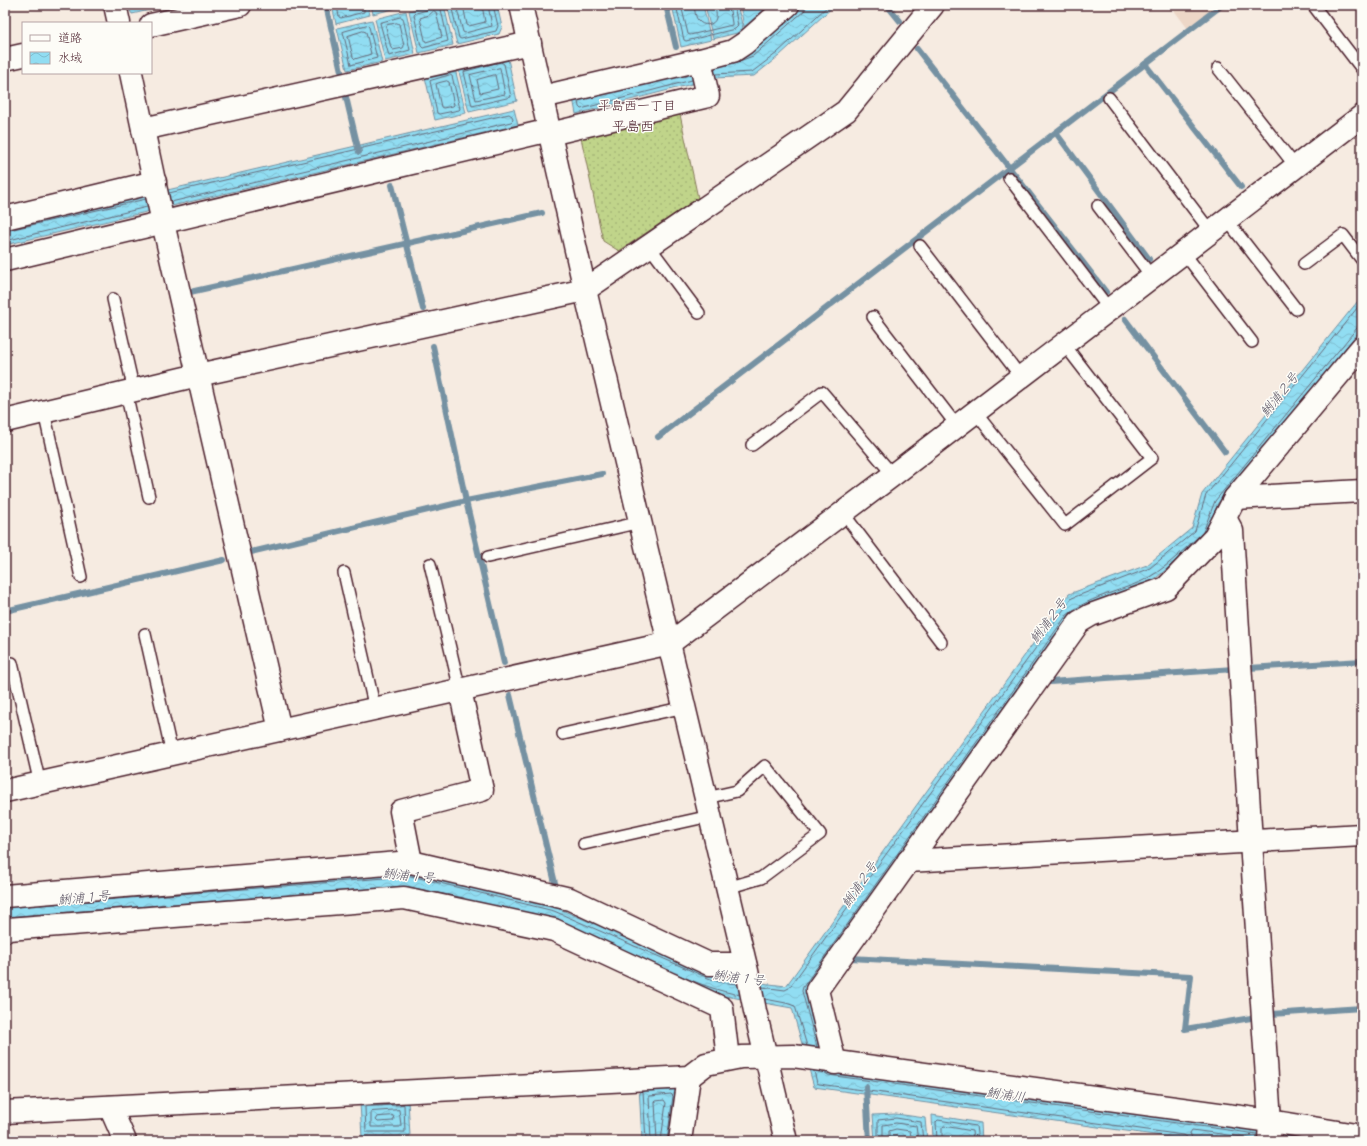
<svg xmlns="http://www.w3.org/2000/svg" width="1367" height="1146" font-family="'Patrick Hand','Klee One',sans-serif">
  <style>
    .built { fill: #edd7c7 }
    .grass { fill: url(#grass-dots); stroke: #857a5a }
    .water { fill: url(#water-waves); stroke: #7591a2 }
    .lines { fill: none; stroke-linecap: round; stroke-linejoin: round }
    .shore { stroke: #666b7b; stroke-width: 1 }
    .stream { stroke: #7591a2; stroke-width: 6 }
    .service-casing { stroke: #4a1f2b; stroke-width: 14 }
    .minor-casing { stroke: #4a1f2b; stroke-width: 25 }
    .tertiary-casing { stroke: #4a1f2b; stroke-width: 25 }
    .service { stroke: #fdfcf7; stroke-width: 11 }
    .minor { stroke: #fdfcf7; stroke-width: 22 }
    .tertiary { stroke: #fdfcf7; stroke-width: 22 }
    .labels { text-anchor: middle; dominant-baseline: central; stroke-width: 3; stroke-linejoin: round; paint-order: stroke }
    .neighbourhood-label { font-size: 13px; fill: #4a1f2b; stroke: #fdfcf7 }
    .water-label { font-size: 13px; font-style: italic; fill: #5f5867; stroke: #fdfcf7 }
    .quarter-label { font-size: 14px; fill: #4a1f2b; stroke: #fdfcf7 }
  </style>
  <defs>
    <pattern id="grass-dots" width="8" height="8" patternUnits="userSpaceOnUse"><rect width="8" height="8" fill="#c0d48a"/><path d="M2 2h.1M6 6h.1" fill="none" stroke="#a6b677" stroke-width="1.8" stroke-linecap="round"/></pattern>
    <pattern id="water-waves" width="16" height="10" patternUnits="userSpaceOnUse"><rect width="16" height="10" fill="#91ddf2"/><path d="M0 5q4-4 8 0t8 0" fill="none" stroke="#7fbdd0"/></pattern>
  </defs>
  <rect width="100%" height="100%" fill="#f6ebe1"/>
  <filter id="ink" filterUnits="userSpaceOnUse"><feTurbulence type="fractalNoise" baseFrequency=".025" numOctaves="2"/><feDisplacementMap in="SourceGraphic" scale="8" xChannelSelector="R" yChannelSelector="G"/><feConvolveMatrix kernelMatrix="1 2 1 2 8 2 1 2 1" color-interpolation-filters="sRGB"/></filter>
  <g filter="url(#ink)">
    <polygon class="built" points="1170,5 1220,5 1188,29"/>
    <polygon class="grass" points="679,110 698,198 619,251 603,241 580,133"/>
    <g class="water">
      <polygon points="128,5 163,5 163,7 132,14 129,9"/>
      <polygon points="332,5 368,5 370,15 336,24"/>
      <polygon points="371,5 404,5 405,6 373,14"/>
      <polygon points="433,5 444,5 453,45 419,53 409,11"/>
      <polygon points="447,5 497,5 502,27 499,34 457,44"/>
      <polygon points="672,5 703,5 711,40 681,47"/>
      <polygon points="705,5 737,5 743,28 737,33 713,39"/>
      <polygon points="740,5 768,5 768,6 744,27"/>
      <polygon points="804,5 835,5 779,56 754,76 715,78 576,114 573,98 738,58 751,53"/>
      <polygon points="406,11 415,54 385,61 375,19"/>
      <polygon points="372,20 382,62 347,70 337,28"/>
      <polygon points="502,58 508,59 517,101 469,112 458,68"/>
      <polygon points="455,69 466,113 435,120 425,77"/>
      <polygon points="514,109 518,125 5,245 5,228"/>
      <polygon points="1362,296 1362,328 1218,503 1206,536 1156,578 1144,585 1081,609 806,990 828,1071 1335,1141 1197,1141 814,1087 792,1008 725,996 704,990 412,891 5,921 5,904 411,872 555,907 720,978 786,986 1069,594 1147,565 1192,528 1202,494"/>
      <polygon points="678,1085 675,1141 642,1141 639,1086"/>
      <polygon points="408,1100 410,1136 362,1137 360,1103"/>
      <polygon points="896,1114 925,1118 927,1141 875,1141 873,1115"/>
      <polygon points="932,1115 981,1123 982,1141 933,1141"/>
    </g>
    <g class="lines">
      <g class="shore">
        <polyline points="337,5 339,17 341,18 364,12 364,5"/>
        <polyline points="429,5 427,10 416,13 414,15 421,46 423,48 448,41 440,5"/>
        <polyline points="451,5 459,38 461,39 496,31 498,26 493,5"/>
        <polyline points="456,5 463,32 465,33 492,26 488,5"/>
        <polyline points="463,5 467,25 469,26 485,22 482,5"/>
        <polyline points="676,5 684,40 686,41 735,29 738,26 734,5"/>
        <polyline points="681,5 688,34 690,35 732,25 732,23 729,5"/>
        <path d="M 694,5 C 695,10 695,17 698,20 C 703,27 714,26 716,18 C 717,14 715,9 715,5"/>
        <polygon points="434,11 436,12 442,37 426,42 425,40 420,18 429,15"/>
        <polygon points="401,17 403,18 410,50 389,56 380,23"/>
        <polygon points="397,23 399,24 404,46 403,48 393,50 391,48 386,27 387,25"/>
        <polygon points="367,25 369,27 377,58 351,65 343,32"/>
        <polygon points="363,31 366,32 371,54 355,59 353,57 348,36"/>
        <polygon points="501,62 504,64 511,97 472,106 464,72"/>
        <polyline points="737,62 753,56 805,10 807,5"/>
        <polygon points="500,68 505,94 476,100 470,75"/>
        <polyline points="715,74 752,72 777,53 829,5"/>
        <polygon points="450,75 452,76 460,109 459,110 439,114 437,113 430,81"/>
        <polygon points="495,75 498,89 480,93 477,80"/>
        <polygon points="447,81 449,82 454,105 453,106 443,108 441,107 436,84 438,83"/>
        <polyline points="578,101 579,107 581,109 692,80"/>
        <polyline points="169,193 509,114 512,116 513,120 511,122 171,202"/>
        <polyline points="5,231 146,199"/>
        <polyline points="5,241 147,207"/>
        <polyline points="1203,532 1215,501 1357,328 1362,326"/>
        <polyline points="408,887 464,898"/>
        <polyline points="40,905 411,876 554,911 708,978 719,982 737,984"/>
        <polyline points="5,917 396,887"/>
        <path d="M 681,976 C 700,984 718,991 740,995"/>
        <polyline points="762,987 785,990 789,988 1072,598 1150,568 1195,531 1206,495 1362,302"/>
        <polyline points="765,999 786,1003 795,1006 807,1046"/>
        <path d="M 817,1047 L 802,991 L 803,987 L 1066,616 C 1087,597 1116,593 1142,581 C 1162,572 1181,552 1198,537"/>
        <polyline points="814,1071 817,1083 819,1084 1183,1135 1187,1137 1188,1141"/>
        <polyline points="824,1072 828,1075 1257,1134"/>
        <polyline points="643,1091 646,1141"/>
        <polygon points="404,1105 405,1132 366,1132 365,1107"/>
        <polygon points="399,1110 401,1125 400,1127 371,1127 371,1112"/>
        <polygon points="393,1116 394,1119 393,1121 378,1122 376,1120 378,1117"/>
        <polyline points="651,1141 649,1096 671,1094 673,1096 667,1141"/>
        <polyline points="657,1141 655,1102 656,1101 664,1100 666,1103 661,1141"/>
        <polyline points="878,1141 878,1120 896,1118 921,1122 923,1141"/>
        <polyline points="883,1141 883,1125 896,1123 916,1126 918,1141"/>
        <polyline points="889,1141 889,1131 896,1129 910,1131 912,1141"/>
        <polyline points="937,1141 936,1122 938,1120 976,1126 978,1141"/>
        <polyline points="942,1141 942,1128 944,1126 972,1131 973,1141"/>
        <polyline points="1193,1141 1190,1133 1192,1130 1257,1139"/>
      </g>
      <g class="stream">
        <polyline points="326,5 341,71"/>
        <polyline points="666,5 676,47"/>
        <polyline points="887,5 900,21"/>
        <polyline points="917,49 1106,292"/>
        <polyline points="1145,64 1241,187"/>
        <polyline points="346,97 359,152"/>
        <polyline points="1056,133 1149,259"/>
        <polyline points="392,185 423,309"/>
        <polyline points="190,292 542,213"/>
        <polyline points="1125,319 1225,452"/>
        <polyline points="433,346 466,501 504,663"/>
        <polyline points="658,437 1222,5"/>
        <polyline points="247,553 466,501 602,474"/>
        <polyline points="5,611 224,560"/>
        <polyline points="1249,668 1362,661"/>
        <polyline points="1050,682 1234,669"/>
        <polyline points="510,695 555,883"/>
        <polyline points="850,958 1191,976 1185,1029 1251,1018"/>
        <polyline points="1271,1014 1362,1008"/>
        <polyline points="866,1087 869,1141"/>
      </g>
      <defs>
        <g id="service">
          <polyline points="1313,5 1362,69"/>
          <polyline points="1218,68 1296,167"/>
          <polyline points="1109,98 1211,232"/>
          <polyline points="1009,178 1110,310"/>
          <polyline points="1098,206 1152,277"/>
          <polyline points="1227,220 1296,309"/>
          <polyline points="649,246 699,313"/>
          <polyline points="920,246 1021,377"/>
          <polyline points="1184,253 1252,342"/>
          <polyline points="1304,264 1343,235 1362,260"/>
          <polyline points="113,299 134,391"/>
          <polyline points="873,317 957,426"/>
          <polyline points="126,392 149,497"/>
          <polyline points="44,412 81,577"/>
          <polyline points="975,412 1065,525 1152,458 1064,344"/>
          <polyline points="752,445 822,392 893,475"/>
          <polyline points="843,513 941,642"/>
          <polyline points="488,557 641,522"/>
          <polyline points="430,564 460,690"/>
          <polyline points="344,573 375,709"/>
          <polyline points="145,634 172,754"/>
          <polyline points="12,663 40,784"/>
          <polyline points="563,734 685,707"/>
          <polyline points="706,798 737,791 765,766 820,834 761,878 727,888"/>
          <polyline points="584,844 710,816"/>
        </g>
        <g id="minor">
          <polyline points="115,5 119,23"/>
          <polyline points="151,25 240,5"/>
          <polyline points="5,59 23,55"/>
          <polyline points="131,73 163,223 280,730"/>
          <polyline points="542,97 700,60 733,51 745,43 788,5"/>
          <polyline points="143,129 530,43"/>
          <polyline points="550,134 708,96 700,60"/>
          <polyline points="5,218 155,182"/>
          <polyline points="5,260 550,130"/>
          <polyline points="585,290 846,111 933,5"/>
          <polyline points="1235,498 1362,491"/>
          <polyline points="1225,518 1232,531 1251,842 1270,1121 1269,1141"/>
          <polyline points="5,791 670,643 893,475 1362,116"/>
          <polyline points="908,861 1362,835"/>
          <polyline points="411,862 401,811 482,790 460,690"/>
          <polyline points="5,896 411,862 570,899 709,964 745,964"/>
          <polyline points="5,931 8,929 404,898 554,930 722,1008 728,1059"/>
          <polyline points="835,1063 817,990 1079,622 1091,615 1166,588 1215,537 1235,498 1362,347"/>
          <polyline points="110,1107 125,1141"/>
          <polyline points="5,1112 689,1077 706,1064 741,1057 793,1056 1270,1121 1362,1136"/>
          <polyline points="680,1141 689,1077"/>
        </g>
        <g id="tertiary">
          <polyline points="521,5 585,290 747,971 755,1011 786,1141"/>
          <polyline points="5,421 198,375 585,290"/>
        </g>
      </defs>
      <use href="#service" class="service-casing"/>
      <use href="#minor" class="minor-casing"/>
      <use href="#tertiary" class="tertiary-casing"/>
      <use href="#service" class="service"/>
      <use href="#minor" class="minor"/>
      <use href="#tertiary" class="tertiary"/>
    </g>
  </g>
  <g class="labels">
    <g class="neighbourhood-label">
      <text x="637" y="105">平島西一丁目</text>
    </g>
    <g class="water-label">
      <text transform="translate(1279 394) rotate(-51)">鯏浦２号</text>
      <text transform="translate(1048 620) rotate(-53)">鯏浦２号</text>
      <text transform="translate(409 875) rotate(6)">鯏浦１号</text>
      <text transform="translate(859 884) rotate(-55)">鯏浦２号</text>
      <text transform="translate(84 897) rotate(-5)">鯏浦１号</text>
      <text transform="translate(739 977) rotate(7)">鯏浦１号</text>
      <text transform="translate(1006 1094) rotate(8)">鯏浦川</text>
    </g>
    <g class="quarter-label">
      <text x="633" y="125">平島西</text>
    </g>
  </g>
  <rect width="1367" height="1146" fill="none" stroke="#fdfcf7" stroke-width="20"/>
  <rect x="10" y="10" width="1347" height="1126" fill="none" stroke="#4a1f2b" stroke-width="1.5" filter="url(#ink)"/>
  <rect x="22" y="22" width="130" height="52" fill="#fdfcf7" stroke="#b5a4a5"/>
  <rect x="30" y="35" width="20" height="6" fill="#fdfcf7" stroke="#b5a4a5"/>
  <text x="58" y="42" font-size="12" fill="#4a1f2b">道路</text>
  <rect x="30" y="52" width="20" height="12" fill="url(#water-waves)" stroke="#b5a4a5"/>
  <text x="58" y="62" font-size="12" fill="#4a1f2b">水域</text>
</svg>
